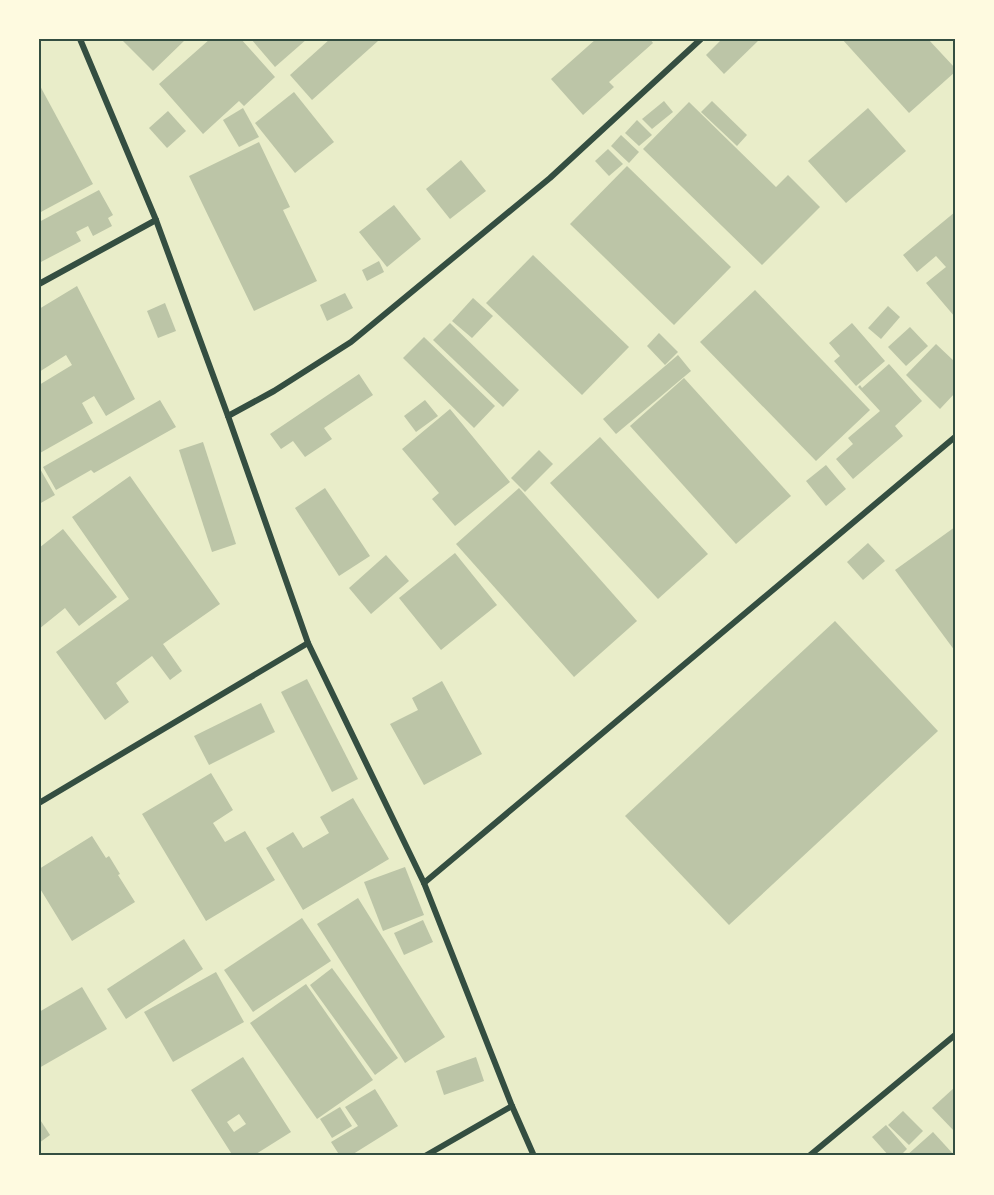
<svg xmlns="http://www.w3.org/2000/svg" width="994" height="1195" font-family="'Roboto Condensed',sans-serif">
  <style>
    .building { fill: #bcc5a7; fill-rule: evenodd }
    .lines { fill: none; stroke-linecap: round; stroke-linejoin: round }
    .minor { stroke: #344e41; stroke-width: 6 }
    .neatline { fill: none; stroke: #344e41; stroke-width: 2 }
  </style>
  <rect width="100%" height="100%" fill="#e9edc9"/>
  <g class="building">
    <polygon points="121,39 186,39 153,71"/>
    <polygon points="210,39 241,39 275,77 244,106 239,101 203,134 159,84"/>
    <polygon points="251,39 307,39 275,67"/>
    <polygon points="330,39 377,39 378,41 312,100 290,75"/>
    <polygon points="596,39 650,39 653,43 609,82 614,87 583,115 551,79"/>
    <polygon points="722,39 760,39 724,74 706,55"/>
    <polygon points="842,39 928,39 955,68 955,72 909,113"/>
    <polygon points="39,84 93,184 39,213"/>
    <polygon points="294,92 334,142 295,173 255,123"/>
    <polygon points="664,101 673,112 652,129 642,119"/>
    <polygon points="712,101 747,135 737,146 701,112"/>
    <polygon points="689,102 776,187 788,175 820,207 762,265 643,149"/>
    <polygon points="243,108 259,137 239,147 223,120"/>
    <polygon points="868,108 906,151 846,203 808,161"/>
    <polygon points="168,111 186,131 167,148 149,128"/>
    <polygon points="637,120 652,135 639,146 625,133"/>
    <polygon points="621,135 639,152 629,163 611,146"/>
    <polygon points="259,142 290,207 283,210 317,281 254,311 189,176"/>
    <polygon points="608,149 623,164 609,176 595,161"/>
    <polygon points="461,160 486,191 450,219 426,189"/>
    <polygon points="627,166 731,267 674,325 570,224"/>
    <polygon points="99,190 113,215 108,218 112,226 93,236 88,226 76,232 81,241 39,263 39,222"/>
    <polygon points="394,205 421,239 387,267 359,232"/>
    <polygon points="955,212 955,317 926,283 946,267 936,256 917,272 903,255"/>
    <polygon points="533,255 629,347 582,395 486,303"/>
    <polygon points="379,261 384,272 367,281 362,270"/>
    <polygon points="77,286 135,399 106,416 94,396 82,403 93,423 40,453 39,450 39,385 72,365 66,355 39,372 39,309"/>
    <polygon points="755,290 870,410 816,461 700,342"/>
    <polygon points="345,293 353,308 327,321 320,305"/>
    <polygon points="473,298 493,316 472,338 452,321"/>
    <polygon points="165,303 176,331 158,338 147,311"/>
    <polygon points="888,306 900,317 881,339 868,328"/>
    <polygon points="450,323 519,390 503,407 433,340"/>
    <polygon points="852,323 885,361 856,386 834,361 840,356 829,343"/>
    <polygon points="910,327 928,346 906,366 888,347"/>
    <polygon points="659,333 678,352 665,365 647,346"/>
    <polygon points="424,337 495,406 474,428 403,358"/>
    <polygon points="936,344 955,362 955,393 940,409 906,375"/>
    <polygon points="678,355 691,371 616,434 603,419"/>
    <polygon points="889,364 922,401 895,426 903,436 853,479 836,459 853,444 848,438 880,411 858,387 860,385 862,388"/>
    <polygon points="359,374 373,395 324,428 332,439 305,457 293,441 281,449 270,434"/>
    <polygon points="684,378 791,496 736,544 630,426"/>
    <polygon points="160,400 176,427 94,473 91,470 56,490 43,467"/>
    <polygon points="425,400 438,416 416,432 404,416"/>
    <polygon points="450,409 510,482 455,526 432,499 439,493 402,449"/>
    <polygon points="600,437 708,554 658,599 550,483"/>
    <polygon points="203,442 236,544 212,552 179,450"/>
    <polygon points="539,450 553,464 525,492 511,478"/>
    <polygon points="826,465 846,489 826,506 806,481"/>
    <polygon points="39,467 55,495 39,504"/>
    <polygon points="130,476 220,604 163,644 182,671 170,680 152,656 116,683 129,702 105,720 56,652 129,599 72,517"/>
    <polygon points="325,488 370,556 339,576 295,508"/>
    <polygon points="519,488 637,621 574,677 456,544"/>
    <polygon points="955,527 955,651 895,570"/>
    <polygon points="63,529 117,597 79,626 65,608 39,629 39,548"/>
    <polygon points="868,543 885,561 863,580 847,562"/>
    <polygon points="455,553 497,605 441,650 399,598"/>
    <polygon points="386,555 409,581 371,614 349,588"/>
    <polygon points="835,621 938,731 729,925 625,816"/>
    <polygon points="307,679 358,779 332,792 281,692"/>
    <polygon points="442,681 482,754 424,785 390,724 418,710 412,698"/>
    <polygon points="261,703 275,732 209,765 194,736"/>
    <polygon points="211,773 233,810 213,823 225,842 245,831 275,880 206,921 142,814"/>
    <polygon points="353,798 389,859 303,910 266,848 293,832 303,848 329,833 320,817"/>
    <polygon points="92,836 106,858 109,856 120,874 118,875 135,902 72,941 39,887 39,869"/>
    <polygon points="405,867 424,915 383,931 364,882"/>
    <polygon points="358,898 445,1037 405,1063 317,924"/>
    <polygon points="302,918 331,961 253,1012 224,970"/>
    <polygon points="423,920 433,942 404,955 394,933"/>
    <polygon points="184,939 203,969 126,1019 107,989"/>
    <polygon points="332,968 398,1058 375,1075 310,985"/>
    <polygon points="216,972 244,1022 173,1062 144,1012"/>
    <polygon points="306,984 373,1080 317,1119 250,1023"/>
    <polygon points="82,987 107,1029 39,1068 39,1012"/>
    <path d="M 243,1057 L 291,1132 L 253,1156 L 233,1156 L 191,1090 ZM 239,1114 L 246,1124 L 234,1132 L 227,1122 Z"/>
    <polygon points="476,1057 484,1081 444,1095 436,1071"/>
    <polygon points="955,1087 955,1132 932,1108"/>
    <polygon points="375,1089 398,1126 350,1156 340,1156 331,1142 358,1126 345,1107"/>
    <polygon points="340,1107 352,1126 332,1138 320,1119"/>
    <polygon points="903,1111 923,1131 909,1145 888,1125"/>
    <polygon points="39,1118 50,1135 39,1143"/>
    <polygon points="886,1125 907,1149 900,1156 889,1156 872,1137"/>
    <polygon points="933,1132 955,1156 906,1156"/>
  </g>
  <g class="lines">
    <g class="minor">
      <polyline points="80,39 156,220 228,416 308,643 424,883 512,1106 534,1156"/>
      <polyline points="39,284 156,220"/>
      <polyline points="228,416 274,391 351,342 550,178 701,39"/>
      <polyline points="39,803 308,643"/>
      <polyline points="424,883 955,437"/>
      <polyline points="425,1156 512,1106"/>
      <polyline points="809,1156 955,1035"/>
    </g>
  </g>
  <rect width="994" height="1195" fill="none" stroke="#fefae0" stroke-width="81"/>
  <rect x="40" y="40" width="914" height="1114" class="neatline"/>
</svg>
